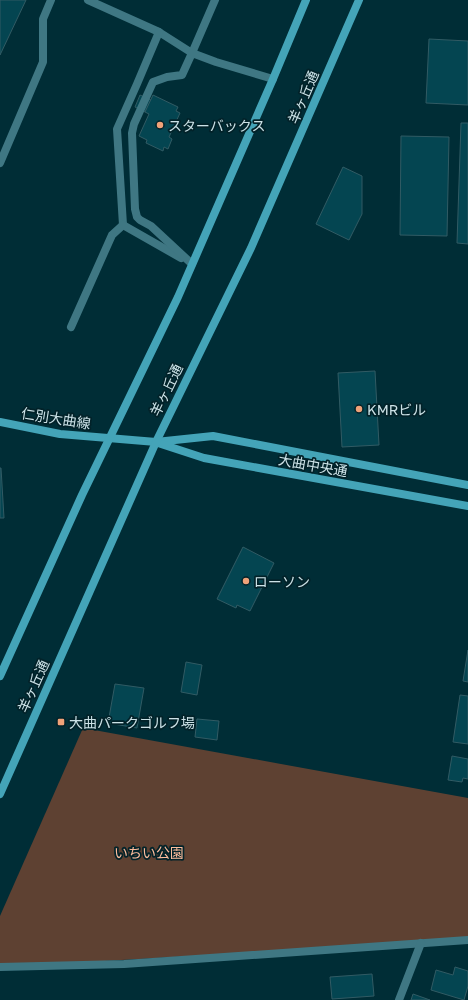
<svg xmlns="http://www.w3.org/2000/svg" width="468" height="1000" font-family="'Golos Text','Noto Sans JP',sans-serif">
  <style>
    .green { fill: #5e4132 }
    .building { fill: #044551; stroke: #315b64 }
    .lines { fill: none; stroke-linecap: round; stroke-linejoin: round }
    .service { stroke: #3f7783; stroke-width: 8 }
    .minor { stroke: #3f7783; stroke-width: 8 }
    .secondary { stroke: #44a4b8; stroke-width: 8 }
    .poi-dot { fill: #f0a279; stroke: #022229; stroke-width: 1.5 }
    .labels { text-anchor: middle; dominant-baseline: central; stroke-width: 3.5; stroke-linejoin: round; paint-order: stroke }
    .street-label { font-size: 14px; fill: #cce2e7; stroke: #022229 }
    .poi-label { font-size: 14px; fill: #cce2e7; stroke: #022229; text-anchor: start }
    .park-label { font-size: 14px; fill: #fdbd9d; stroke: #022229 }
  </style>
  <rect width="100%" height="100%" fill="#002d36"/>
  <polygon class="green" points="83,728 468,798 468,940 0,967 0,916"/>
  <g class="building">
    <polygon points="0,0 26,0 0,55"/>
    <polygon points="429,39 468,41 468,105 426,103"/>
    <polygon points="140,95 151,100 145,112 135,107"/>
    <polygon points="153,95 178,107 176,111 180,113 169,137 172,139 168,149 164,147 163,151 146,143 147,140 139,136 149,114 145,112"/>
    <polygon points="461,123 468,123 468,244 457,243"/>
    <polygon points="401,136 449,137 447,236 400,235"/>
    <polygon points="343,167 362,176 362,214 349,240 316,224"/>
    <polygon points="375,371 379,445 342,447 338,373"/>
    <polygon points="0,468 1,468 4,518 0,518"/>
    <polygon points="243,547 274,563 250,611 237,605 236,608 217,599"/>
    <polygon points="468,650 468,682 463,681"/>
    <polygon points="186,662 202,665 197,695 181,692"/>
    <polygon points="115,684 144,688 137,728 108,723"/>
    <polygon points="460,695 468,696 468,744 453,742"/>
    <polygon points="197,719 219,721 217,740 195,737"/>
    <polygon points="452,756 468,759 468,779 463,778 462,782 448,780"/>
    <polygon points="455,967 468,971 468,986 464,1000 431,990 436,970 453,975"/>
    <polygon points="372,974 374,996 332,999 330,977"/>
    <polygon points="413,994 430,1000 411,1000"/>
  </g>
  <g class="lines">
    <g class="service">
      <polyline points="88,0 159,32 192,53 215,0"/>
      <polyline points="0,163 43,62 43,19 51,0"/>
      <polyline points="123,225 117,129 137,84 159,32"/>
      <polyline points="123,225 181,258"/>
      <polyline points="192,264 151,226 140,220 137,217 135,209 132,133 134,124 153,82 167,77 182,75 192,53 216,62 273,79"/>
      <polyline points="71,327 112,235 123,225"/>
    </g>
    <g class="minor">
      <polyline points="0,967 124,964 468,940"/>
      <polyline points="399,1000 421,943"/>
    </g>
    <g class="secondary">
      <polyline points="0,422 60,434 156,442 213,436 468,485"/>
      <polyline points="158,443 204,458 468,506"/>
      <polyline points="0,676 82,495 178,297 273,79 306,0"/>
      <polyline points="0,794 156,442 251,248 359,0"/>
    </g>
  </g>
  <g class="poi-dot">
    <circle cx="160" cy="125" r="4"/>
    <circle cx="359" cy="409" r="4"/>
    <circle cx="246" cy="581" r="4"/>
    <rect x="57" y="718" width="8" height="8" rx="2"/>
  </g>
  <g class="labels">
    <g class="street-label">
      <text transform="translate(303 97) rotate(-67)">羊ヶ丘通</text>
      <text transform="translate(166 390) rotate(-64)">羊ヶ丘通</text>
      <text transform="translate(56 418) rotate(9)">仁別大曲線</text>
      <text transform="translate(313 465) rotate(10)">大曲中央通</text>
      <text transform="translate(33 686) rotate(-66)">羊ヶ丘通</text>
    </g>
    <g class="poi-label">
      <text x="168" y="125">スターバックス</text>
      <text x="367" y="409">KMRビル</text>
      <text x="254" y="581">ローソン</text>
      <text x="69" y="722">大曲パークゴルフ場</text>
    </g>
    <g class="park-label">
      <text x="149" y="852">いちい公園</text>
    </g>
  </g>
</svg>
